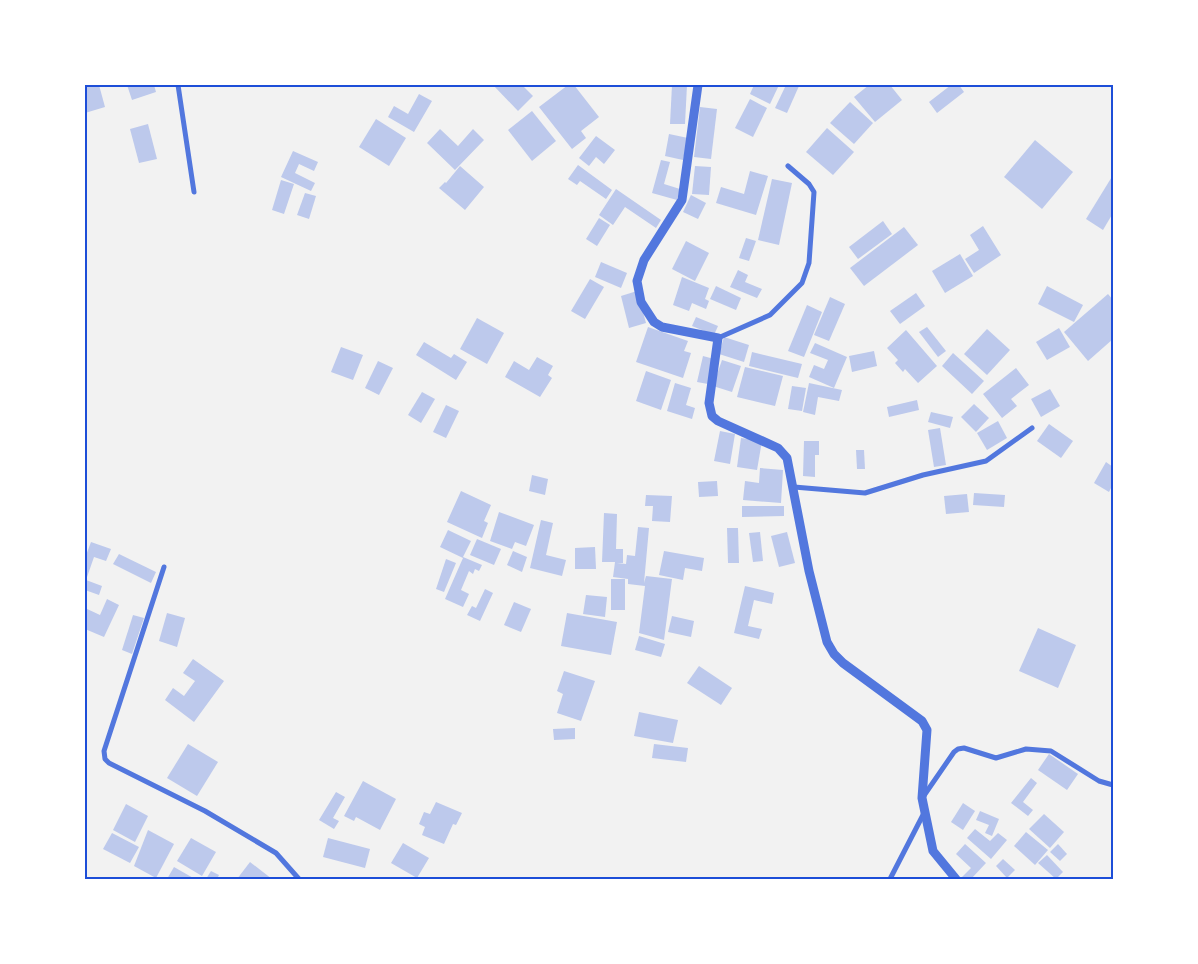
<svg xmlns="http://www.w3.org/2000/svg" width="1198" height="964" font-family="Lato,sans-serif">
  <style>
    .building { fill: #bdc9ec }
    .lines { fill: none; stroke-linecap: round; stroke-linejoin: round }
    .minor { stroke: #5277de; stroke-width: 5 }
    .tertiary { stroke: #5277de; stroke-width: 9 }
    .neatline { fill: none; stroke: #1d4ed8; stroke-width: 2 }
  </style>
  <rect width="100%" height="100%" fill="#f2f2f2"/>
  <g class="building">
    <polygon points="85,85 99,85 105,107 85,113"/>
    <polygon points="127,85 154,85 156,92 132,100"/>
    <polygon points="493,85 522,85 533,96 518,111"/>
    <polygon points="568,85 574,85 599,117 581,131 586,138 572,149 539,107"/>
    <polygon points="672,85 687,85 685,124 670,124"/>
    <polygon points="754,85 779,85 770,104 750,94"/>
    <polygon points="786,85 799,86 787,113 775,108"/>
    <polygon points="869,85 890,85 902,100 875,122 854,97"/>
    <polygon points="951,85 959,85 964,92 937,113 929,102"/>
    <polygon points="419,94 432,101 414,132 388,117 394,106 408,114"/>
    <polygon points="750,99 767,108 753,137 735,128"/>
    <polygon points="850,102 873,123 854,144 830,123"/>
    <polygon points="700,107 717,109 711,159 694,157"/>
    <polygon points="532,111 556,141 532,161 508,130"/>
    <polygon points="376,119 406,138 389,166 359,147"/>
    <polygon points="148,124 157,159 139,163 130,129"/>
    <polygon points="827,128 854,152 833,175 806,152"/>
    <polygon points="440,129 458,146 473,129 484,140 455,170 427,143"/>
    <polygon points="669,134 688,138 683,160 665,156"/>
    <polygon points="596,136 615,150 604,164 596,157 589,166 579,158"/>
    <polygon points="1035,140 1073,172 1042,209 1004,177"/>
    <polygon points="293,151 318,162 314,171 299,164 295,173 315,183 311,191 281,177"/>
    <polygon points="661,160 670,162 664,184 680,189 677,200 652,193"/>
    <polygon points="578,165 612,190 606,199 580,181 577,185 568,179"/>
    <polygon points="460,166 484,187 465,210 439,188 445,182 446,183"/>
    <polygon points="695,166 711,167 709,195 692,194"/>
    <polygon points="750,171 768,176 756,215 716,203 721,187 744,194"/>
    <polygon points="1113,175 1113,213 1103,230 1086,219"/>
    <polygon points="772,179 792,183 779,245 758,240"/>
    <polygon points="281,180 294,184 284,214 272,210"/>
    <polygon points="616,189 661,220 656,228 625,207 613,225 599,215"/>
    <polygon points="305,193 316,196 309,219 297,215"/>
    <polygon points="691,195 706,203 698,219 683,212"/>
    <polygon points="599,218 610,225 597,246 586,239"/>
    <polygon points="883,221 892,234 858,259 849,247"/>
    <polygon points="983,226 1001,255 974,273 965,259 979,250 970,235"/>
    <polygon points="904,227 918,245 864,286 850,268"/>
    <polygon points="746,238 756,241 749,261 739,258"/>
    <polygon points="686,241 709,253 695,281 672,269"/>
    <polygon points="960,254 973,276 945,293 932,271"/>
    <polygon points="601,262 627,273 621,288 595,277"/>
    <polygon points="738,270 748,275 745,282 762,289 757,298 730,287"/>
    <polygon points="682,277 709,288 705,299 709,301 706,309 692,303 689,311 673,305"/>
    <polygon points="590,279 604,287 585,319 571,311"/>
    <polygon points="716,286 741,298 736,310 710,299"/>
    <polygon points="1047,286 1083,305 1074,322 1038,304"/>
    <polygon points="637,291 646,323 629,328 621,296"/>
    <polygon points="916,293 925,306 900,324 890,311"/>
    <polygon points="1108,294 1113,300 1113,339 1088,361 1064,332"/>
    <polygon points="830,297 845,304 829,341 814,335"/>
    <polygon points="807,305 822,312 804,357 788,351"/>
    <polygon points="696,317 718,326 714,335 692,326"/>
    <polygon points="477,318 504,333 487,364 460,349"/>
    <polygon points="648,327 688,341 684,351 691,353 683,378 636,362"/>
    <polygon points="927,327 946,351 938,357 919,332"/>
    <polygon points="1059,328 1070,347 1047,360 1036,342"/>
    <polygon points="987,329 1010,350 987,375 964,354"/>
    <polygon points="906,330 937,366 918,383 905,369 903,372 895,363 898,360 887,348"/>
    <polygon points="724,337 749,345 744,362 719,354"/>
    <polygon points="424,342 451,358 454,354 467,362 456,380 416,355"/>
    <polygon points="815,343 847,357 834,388 809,377 814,365 824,369 828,360 810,353"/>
    <polygon points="341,347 363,355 353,380 331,372"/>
    <polygon points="874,351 877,366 852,372 849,356"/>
    <polygon points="752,352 802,364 798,378 749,366"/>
    <polygon points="953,353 984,381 972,394 942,366"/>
    <polygon points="703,356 714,359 708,384 697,382"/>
    <polygon points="537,357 553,366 548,375 552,378 540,397 505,377 514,361 529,370"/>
    <polygon points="722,360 741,366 732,392 713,386"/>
    <polygon points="378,361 393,368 379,395 365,388"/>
    <polygon points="745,367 783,376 775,406 737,397"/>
    <polygon points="1016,368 1029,385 1011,399 1017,406 1002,418 983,394"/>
    <polygon points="646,371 671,380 661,410 636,401"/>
    <polygon points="675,383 691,388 686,405 695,408 692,419 667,411"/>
    <polygon points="809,383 842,390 839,401 818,397 815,415 803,412"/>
    <polygon points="792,386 806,388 802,411 788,409"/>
    <polygon points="1050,389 1060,406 1041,417 1031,399"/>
    <polygon points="422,392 435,399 421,423 408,415"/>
    <polygon points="917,400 919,410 889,417 887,407"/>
    <polygon points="974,404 989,418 976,432 961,417"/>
    <polygon points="446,405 459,411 446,438 433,432"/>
    <polygon points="931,412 953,417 950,428 928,422"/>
    <polygon points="998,421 1007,438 987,450 977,433"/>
    <polygon points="1049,424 1073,441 1061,458 1037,441"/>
    <polygon points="940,428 946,465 934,467 928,430"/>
    <polygon points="720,431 735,434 730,464 714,461"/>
    <polygon points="741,438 762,441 757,470 737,467"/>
    <polygon points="804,441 819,441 819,455 815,455 815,477 803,476"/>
    <polygon points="856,450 864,450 865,469 857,469"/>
    <polygon points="1106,462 1113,467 1113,484 1109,492 1094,483"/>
    <polygon points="760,468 783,470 781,503 743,500 745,481 759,483"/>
    <polygon points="532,475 548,479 545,495 529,491"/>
    <polygon points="717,481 718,496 699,497 698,482"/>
    <polygon points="461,491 491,505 484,521 488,523 482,538 447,522"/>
    <polygon points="974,493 1005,495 1004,507 973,505"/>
    <polygon points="967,494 969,512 946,514 944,496"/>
    <polygon points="646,495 672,496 670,522 652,521 653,506 645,506"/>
    <polygon points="742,506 784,506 784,516 742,517"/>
    <polygon points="499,512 534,525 526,546 515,542 512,549 490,541"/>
    <polygon points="604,513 617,514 616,549 623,549 623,563 617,563 626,564 627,555 635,556 638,527 649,528 644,583 646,576 672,579 664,640 639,633 645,586 628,584 628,579 613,577 615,562 602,562"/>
    <polygon points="541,520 553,523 546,555 566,560 562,576 530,568"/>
    <polygon points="727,528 738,528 739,563 728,563"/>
    <polygon points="448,530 471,541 463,557 482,565 479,571 475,569 473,574 469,571 461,590 469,594 463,607 445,599 463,558 440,547"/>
    <polygon points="760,532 763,561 753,562 749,533"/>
    <polygon points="787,532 795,563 779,567 771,536"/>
    <polygon points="477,539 501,549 494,565 470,555"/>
    <polygon points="91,542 111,549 106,561 94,557 86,580 102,586 99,595 85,590 85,558"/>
    <polygon points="595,547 596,569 575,569 575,548"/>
    <polygon points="513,551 527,557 522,572 507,565"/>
    <polygon points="664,551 704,558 702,571 685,568 683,580 659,575"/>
    <polygon points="119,554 156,572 151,583 113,564"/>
    <polygon points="446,559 456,563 444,592 436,589"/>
    <rect x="611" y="579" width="14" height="31"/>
    <polygon points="745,586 774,593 772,604 754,600 748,626 762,629 759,639 734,633"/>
    <polygon points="485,589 493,593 480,621 467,615 472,606 476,608"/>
    <polygon points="586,595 607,597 605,617 583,614"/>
    <polygon points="107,599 119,605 104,637 85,629 85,608 100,615"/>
    <polygon points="514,602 531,609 521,632 504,625"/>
    <polygon points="167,613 185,618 177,647 159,641"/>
    <polygon points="567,613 617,622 611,655 561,646"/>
    <polygon points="133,615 144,618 132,654 122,650"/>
    <polygon points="672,616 694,621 691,637 668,632"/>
    <polygon points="1038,628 1076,645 1058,688 1019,671"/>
    <polygon points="639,636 665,644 661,657 635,650"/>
    <polygon points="193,659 224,681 194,722 165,700 173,688 184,696 195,681 183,673"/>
    <polygon points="699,666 732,688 721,705 687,683"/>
    <polygon points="564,671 595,681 581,721 557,713 563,694 557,691"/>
    <polygon points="639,712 678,720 673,743 634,736"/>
    <polygon points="575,728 575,739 554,740 553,729"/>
    <polygon points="188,744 218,762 197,796 167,778"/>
    <polygon points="654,744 688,748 686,762 652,758"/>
    <polygon points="1049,754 1078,774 1067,790 1038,770"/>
    <polygon points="1031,778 1037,783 1023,802 1033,810 1028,816 1011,803"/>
    <polygon points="363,781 396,799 380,830 356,817 354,821 344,816"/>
    <polygon points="336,792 345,797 333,818 339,821 334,829 319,820"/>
    <polygon points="436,802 462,813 456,825 453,824 444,844 422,835 425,827 419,824 424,812 430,814"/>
    <polygon points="963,803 975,811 963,830 951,822"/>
    <polygon points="126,804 148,816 135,842 113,830"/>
    <polygon points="980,811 999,819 992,836 985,833 989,825 976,820"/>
    <polygon points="1044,814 1064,832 1050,848 1029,829"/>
    <polygon points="975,829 990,841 998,833 1007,840 991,859 967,838"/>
    <polygon points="148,830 174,844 156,878 134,866"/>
    <polygon points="1026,832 1048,850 1035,865 1014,846"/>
    <polygon points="112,833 139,847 130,863 103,849"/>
    <polygon points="191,838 216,852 202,876 177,861"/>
    <polygon points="328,838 370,849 365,868 323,857"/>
    <polygon points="403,843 429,858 417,878 391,863"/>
    <polygon points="965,844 986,863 971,879 964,879 962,877 971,868 956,854"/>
    <polygon points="1058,844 1067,854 1060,861 1050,852"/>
    <polygon points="1047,855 1063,872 1056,879 1038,863"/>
    <polygon points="1003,859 1015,870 1007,878 996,866"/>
    <polygon points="250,862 272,879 237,879"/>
    <polygon points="174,867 195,879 167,879"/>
    <polygon points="211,871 219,875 217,879 206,879"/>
  </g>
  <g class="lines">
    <g class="minor">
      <polyline points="178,85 194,192"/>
      <polyline points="718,338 770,315 802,283 809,263 814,192 809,184 788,166"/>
      <polyline points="794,487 865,493 923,475 986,461 1032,428"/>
      <polyline points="164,567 104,751 105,759 109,763 205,811 276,853 299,879"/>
      <polyline points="923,797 954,752 958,749 964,748 996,758 1026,749 1051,751 1099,781 1113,785"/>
      <polyline points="890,879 924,813"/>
    </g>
    <polyline class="tertiary" points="698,85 682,200 644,260 637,281 641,302 654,322 662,327 718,338 709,403 712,416 718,421 778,448 787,458 809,571 827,642 834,654 843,663 922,721 927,730 922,798 933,851 956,879"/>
  </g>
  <rect width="1198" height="964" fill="none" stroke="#ffffff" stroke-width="172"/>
  <rect x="86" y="86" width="1026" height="792" class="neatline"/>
</svg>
